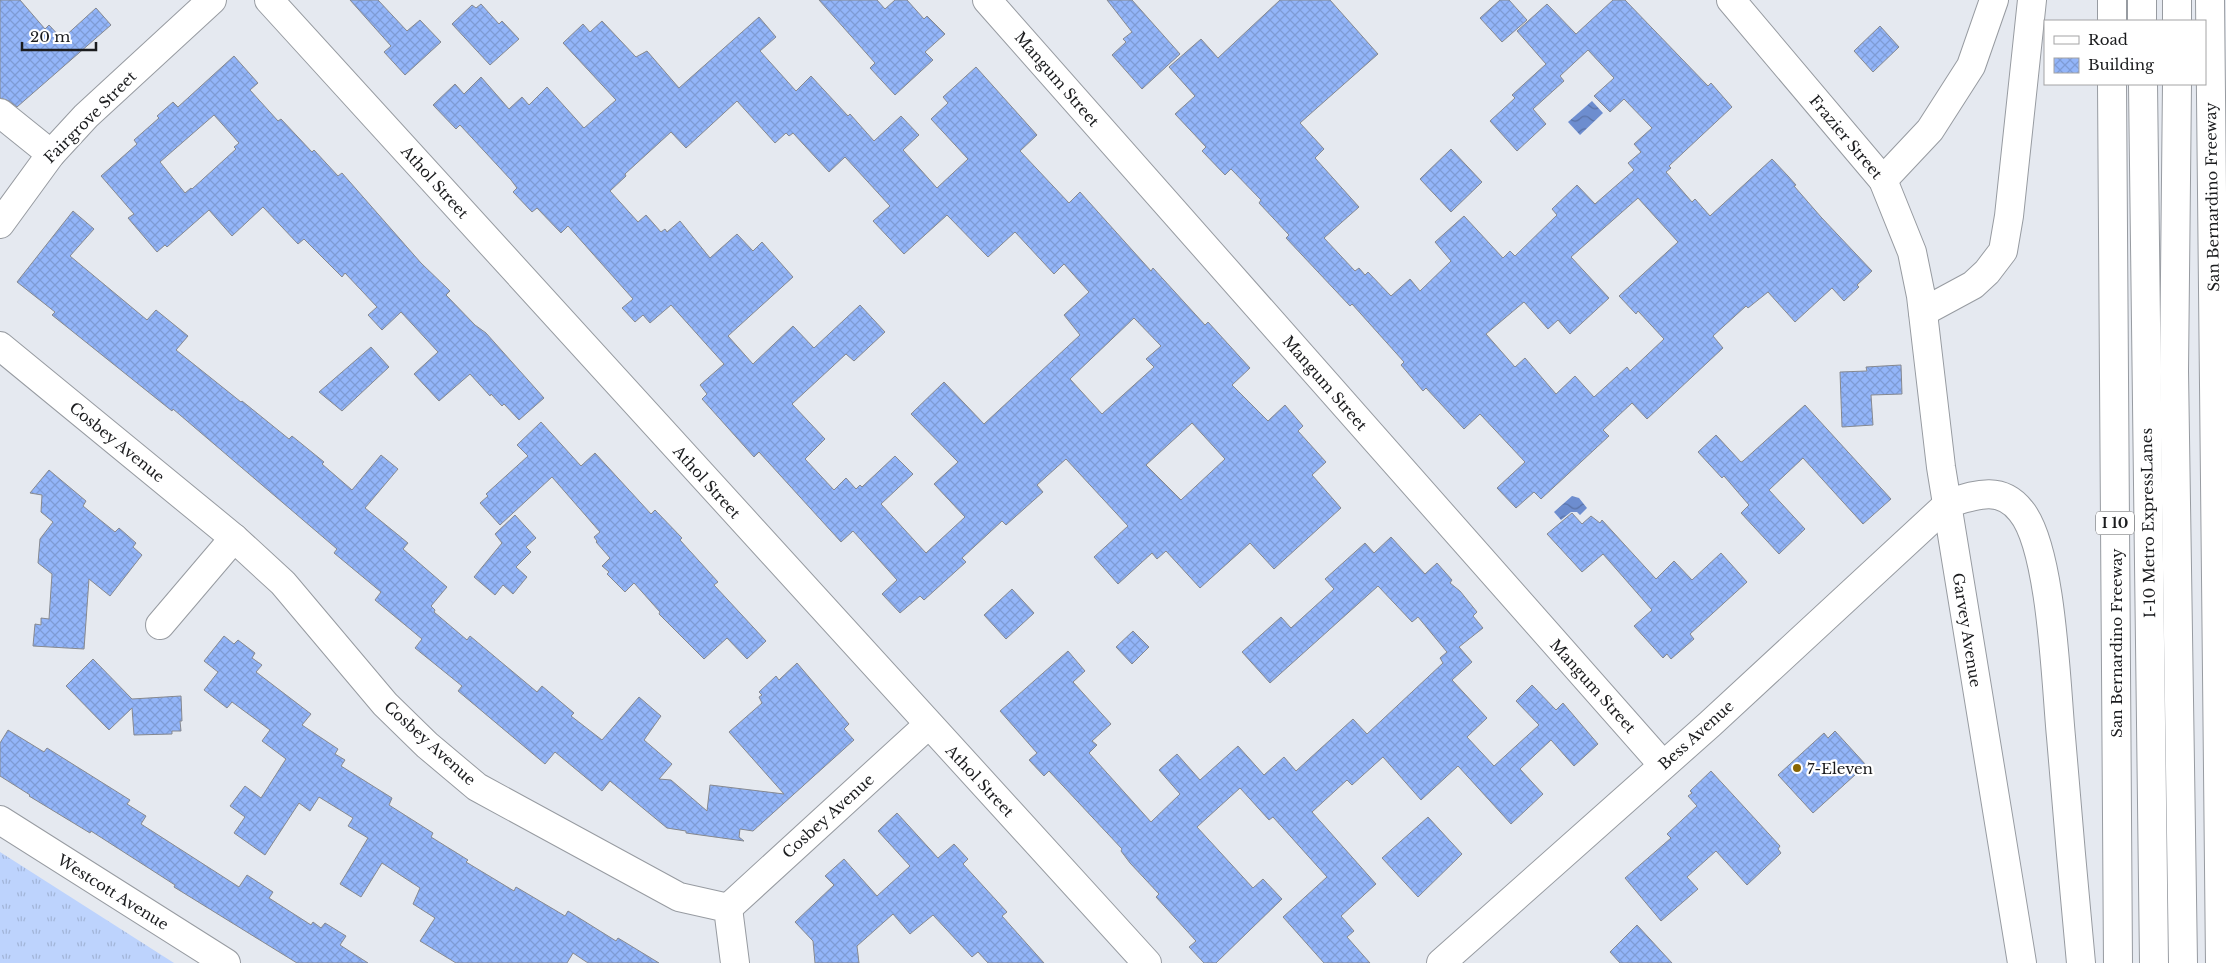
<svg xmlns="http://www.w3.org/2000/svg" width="2226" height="963" font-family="'Libre Baskerville',serif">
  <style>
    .grass { fill: url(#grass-tufts) }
    .water { fill: url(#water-waves) }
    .building { fill: url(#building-cross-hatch); stroke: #868990; fill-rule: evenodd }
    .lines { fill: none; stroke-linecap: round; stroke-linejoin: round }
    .minor-casing { stroke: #979ba1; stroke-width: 30 }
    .highway-casing { stroke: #979ba1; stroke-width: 30 }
    .minor { stroke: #fff; stroke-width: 28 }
    .highway { stroke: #fff; stroke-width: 28 }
    .poi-dot { fill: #896503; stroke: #fff; stroke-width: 2 }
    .labels { text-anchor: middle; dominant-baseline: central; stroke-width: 4.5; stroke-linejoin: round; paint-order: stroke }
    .shield { fill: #fff; stroke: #5f6062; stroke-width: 1 }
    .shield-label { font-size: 14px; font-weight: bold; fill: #1b1c1e }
    .street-label { font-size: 15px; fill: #1b1c1e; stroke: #fff }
    .poi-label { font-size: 15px; fill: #1b1c1e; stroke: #fff; text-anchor: start }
  </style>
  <defs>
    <pattern id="grass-tufts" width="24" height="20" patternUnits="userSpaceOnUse" patternTransform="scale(1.25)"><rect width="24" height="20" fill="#bdd3fd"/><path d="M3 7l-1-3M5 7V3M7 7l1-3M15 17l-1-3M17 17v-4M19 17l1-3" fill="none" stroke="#a2b5d8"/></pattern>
    <pattern id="water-waves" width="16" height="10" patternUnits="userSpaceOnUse" patternTransform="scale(1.25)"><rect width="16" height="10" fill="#6d8dcf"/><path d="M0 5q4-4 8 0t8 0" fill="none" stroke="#5972a7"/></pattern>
    <pattern id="building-cross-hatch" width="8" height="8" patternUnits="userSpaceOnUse" patternTransform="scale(1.25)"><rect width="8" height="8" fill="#93b5f9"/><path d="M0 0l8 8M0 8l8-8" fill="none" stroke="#7e9bd5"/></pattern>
  </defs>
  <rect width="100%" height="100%" fill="#e5e9f0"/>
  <polygon class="grass" points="0,852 174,963 0,963"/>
  <g class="water">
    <polygon points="1592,101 1603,113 1580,135 1568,122"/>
    <polygon points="1572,496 1579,498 1587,508 1580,515 1577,512 1571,512 1561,520 1554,512"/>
  </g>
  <g class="building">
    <polygon points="0,0 20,0 45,29 49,25 62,39 96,8 111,25 17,107 9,101 0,98"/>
    <polygon points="350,0 378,0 407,31 420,20 441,42 405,75 384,52 391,46"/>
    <polygon points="819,0 877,0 885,9 895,0 907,0 924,19 927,16 945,34 925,52 933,60 895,95 870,68 875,63"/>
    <polygon points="1107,0 1132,0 1180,54 1142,89 1112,55 1126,42 1123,39 1132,32"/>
    <path d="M 1280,0 L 1330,0 L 1378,54 L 1300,123 L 1324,149 L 1315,158 L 1359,207 L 1324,238 L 1355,271 L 1359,268 L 1365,275 L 1368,272 L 1391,296 L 1410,279 L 1420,291 L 1451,261 L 1435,242 L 1464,216 L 1503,258 L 1510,251 L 1515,256 L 1557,215 L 1552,209 L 1577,185 L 1595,204 L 1634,170 L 1628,163 L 1641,152 L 1634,144 L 1652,128 L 1624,99 L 1610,112 L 1594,96 L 1614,78 L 1588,50 L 1560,76 L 1564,81 L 1533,109 L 1546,124 L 1517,151 L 1490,121 L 1515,98 L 1512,95 L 1546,64 L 1517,31 L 1547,4 L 1576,34 L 1613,0 L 1625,0 L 1708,86 L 1711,83 L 1732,107 L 1669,166 L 1671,168 L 1666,172 L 1692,202 L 1695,199 L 1710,216 L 1772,159 L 1788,176 L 1796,185 L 1794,186 L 1821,217 L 1872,271 L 1857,285 L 1859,287 L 1844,301 L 1832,288 L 1795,322 L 1768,292 L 1748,308 L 1746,306 L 1713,336 L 1723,348 L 1647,419 L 1632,403 L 1603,430 L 1609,436 L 1595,449 L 1541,499 L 1534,492 L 1516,508 L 1497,488 L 1525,462 L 1480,414 L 1464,429 L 1426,388 L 1423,391 L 1401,365 L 1404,362 L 1352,304 L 1350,306 L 1286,238 L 1289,235 L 1259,203 L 1261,200 L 1231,169 L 1225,175 L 1202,151 L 1206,147 L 1175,114 L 1195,96 L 1169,67 L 1201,39 L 1218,58 ZM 1638,198 L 1678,242 L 1619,296 L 1636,314 L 1638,311 L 1664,339 L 1630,371 L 1627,367 L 1594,397 L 1575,376 L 1556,394 L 1525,358 L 1515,367 L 1486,334 L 1524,302 L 1548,329 L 1558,320 L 1570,334 L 1609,298 L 1571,257 Z"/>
    <polygon points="1500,0 1509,0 1527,20 1502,42 1480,18"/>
    <polygon points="481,4 499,24 502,21 519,39 490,65 452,24 472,5 476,8"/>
    <path d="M 759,17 L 776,37 L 760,51 L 796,91 L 811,76 L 848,116 L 850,114 L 874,141 L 901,116 L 919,135 L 903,150 L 937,188 L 968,159 L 931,119 L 948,103 L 943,97 L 976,67 L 1037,135 L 1020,151 L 1069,203 L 1080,192 L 1151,271 L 1153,268 L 1205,325 L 1208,322 L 1250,368 L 1232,385 L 1268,421 L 1285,405 L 1303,426 L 1298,431 L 1326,462 L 1312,475 L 1341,508 L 1274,569 L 1250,543 L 1200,588 L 1166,551 L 1157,559 L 1152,553 L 1118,584 L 1094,557 L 1128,526 L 1066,459 L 1037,485 L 1043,492 L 1006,525 L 1002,521 L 962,558 L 966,562 L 924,600 L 920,596 L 900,613 L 882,594 L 897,580 L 853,531 L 841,542 L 759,452 L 754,457 L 702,399 L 707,394 L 700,385 L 724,364 L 671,305 L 650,323 L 643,315 L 635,322 L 622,308 L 633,299 L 568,226 L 561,233 L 537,208 L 532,212 L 513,192 L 517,188 L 511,180 L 460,125 L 456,129 L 433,105 L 455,84 L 464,94 L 481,77 L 509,109 L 522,97 L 529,105 L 547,87 L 584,128 L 616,100 L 563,43 L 583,24 L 590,32 L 602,21 L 636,57 L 647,51 L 679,88 ZM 737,101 L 775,143 L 786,133 L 789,136 L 793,133 L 829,172 L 845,157 L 890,206 L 873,221 L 904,254 L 947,215 L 988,257 L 1015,232 L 1054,274 L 1064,264 L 1089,292 L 1064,315 L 1080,335 L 984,424 L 944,382 L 911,414 L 958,462 L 934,484 L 965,517 L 926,553 L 881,504 L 913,474 L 895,456 L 862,487 L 860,485 L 856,489 L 846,478 L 834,490 L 805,459 L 825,439 L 792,404 L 846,354 L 854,361 L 885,332 L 860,305 L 814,348 L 793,326 L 753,364 L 728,336 L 793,277 L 762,242 L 753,251 L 737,234 L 710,258 L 680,221 L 667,232 L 665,229 L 661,232 L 646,215 L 638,222 L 610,191 L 626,176 L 625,174 L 671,132 L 686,148 ZM 1134,318 L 1161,346 L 1146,359 L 1154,367 L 1102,414 L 1070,379 ZM 1192,423 L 1225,459 L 1181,500 L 1146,465 Z"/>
    <polygon points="1880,26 1899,47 1873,72 1854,51"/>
    <path d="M 234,56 L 258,83 L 250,90 L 278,121 L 281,119 L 312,152 L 314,150 L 338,176 L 342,173 L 421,263 L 450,291 L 446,295 L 475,325 L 486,333 L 544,398 L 519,420 L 504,404 L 502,406 L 491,394 L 490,396 L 470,374 L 439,401 L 414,374 L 438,352 L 401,312 L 382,330 L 368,315 L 377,307 L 345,273 L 342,277 L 304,239 L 298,244 L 263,207 L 232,236 L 209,210 L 167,247 L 165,245 L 157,252 L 128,218 L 134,214 L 101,176 L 137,144 L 134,140 L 159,118 L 157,116 L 173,102 L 178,107 ZM 214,115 L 239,143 L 234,147 L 236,149 L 192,189 L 191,188 L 185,193 L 160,162 Z"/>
    <polygon points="1451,149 1482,182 1451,212 1420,179"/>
    <polygon points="73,211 94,229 70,256 147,320 156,310 188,336 176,350 241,402 242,401 289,439 292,436 324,462 322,464 352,490 381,455 398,469 365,508 408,543 403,549 447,587 431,606 435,610 434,612 467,640 470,636 537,692 542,686 574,713 571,716 602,740 639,697 661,716 644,740 672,764 659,779 671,780 707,811 710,785 784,794 729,732 762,703 759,697 762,695 759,692 776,676 779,680 797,663 849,724 844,729 854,740 753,831 740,829 739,837 744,841 686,833 686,831 667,828 610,781 602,791 555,752 545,764 458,691 462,686 415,648 422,639 375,600 381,592 334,553 337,549 173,409 172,411 52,315 55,312 17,282"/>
    <polygon points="371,347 389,367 342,411 319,392"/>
    <polygon points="1901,365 1902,394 1871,395 1873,425 1842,427 1840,372 1867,371 1866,367"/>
    <polygon points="1805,405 1891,499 1863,524 1803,458 1769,490 1805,529 1779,554 1741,513 1749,505 1724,476 1722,478 1698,452 1716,435 1741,462 1743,461"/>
    <polygon points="541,422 581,466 595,453 651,514 655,510 682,538 680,540 718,582 714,585 766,641 747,659 727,638 704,659 659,614 660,612 634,583 625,592 607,574 609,572 602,566 610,558 596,542 597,541 594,537 600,532 552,477 500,525 480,503 488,496 486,494 528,456 517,445"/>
    <polygon points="49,470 86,501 83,506 115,532 119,528 136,543 133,547 142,555 110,596 89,579 84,649 33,646 35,624 41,625 41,618 49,619 52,574 38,563 40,539 53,522 41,512 42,495 30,493"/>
    <polygon points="1572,513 1582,524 1591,516 1600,523 1602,520 1656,579 1674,561 1692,580 1721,553 1747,582 1690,634 1694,639 1671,659 1667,654 1663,658 1634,626 1652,610 1603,554 1582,572 1547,534"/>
    <polygon points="515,515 536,538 526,547 531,552 516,567 527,577 513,594 503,585 495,595 474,577 502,543 495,534"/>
    <polygon points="1391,537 1425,574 1437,563 1452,580 1450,583 1460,591 1477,612 1473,616 1483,628 1459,647 1472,662 1452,680 1487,718 1467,737 1494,766 1539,725 1516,701 1532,685 1556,710 1563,703 1598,744 1574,766 1551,740 1520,769 1543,794 1511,824 1458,766 1421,800 1383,757 1352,785 1347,780 1312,812 1376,884 1341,916 1354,931 1347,937 1370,963 1324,963 1283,917 1327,877 1273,817 1269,820 1240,788 1197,827 1253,888 1263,879 1282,899 1216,963 1204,963 1189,947 1196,941 1156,897 1159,894 1130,863 1121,851 1122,849 1049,771 1044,776 1029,760 1037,753 1000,711 1068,651 1085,671 1073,682 1111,724 1092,741 1097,745 1089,753 1151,822 1180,794 1159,770 1177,754 1200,780 1238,746 1264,775 1284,757 1296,771 1353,719 1367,734 1443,663 1440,658 1447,652 1418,617 1412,622 1378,586 1270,683 1242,652 1281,617 1291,628 1334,589 1325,579 1365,543 1374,553"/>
    <polygon points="1012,589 1034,613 1006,639 984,615"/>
    <polygon points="1133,631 1149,647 1132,664 1116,647"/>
    <polygon points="224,636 234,644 238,640 255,653 252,658 262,665 256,672 311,714 302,725 338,749 335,754 345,760 341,766 392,798 389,805 433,833 431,837 468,860 466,862 514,891 516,887 565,916 568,911 616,941 618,938 659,963 588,963 573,953 567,963 456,963 420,941 435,918 413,904 420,888 382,863 361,897 340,884 368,838 348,826 353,818 319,797 310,811 299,803 265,855 234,833 245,817 230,806 245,786 261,798 286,759 262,741 270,730 232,702 227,708 204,690 218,672 204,661"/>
    <polygon points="93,659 132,699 181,696 182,721 180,721 181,731 172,731 172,734 134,735 132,708 109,730 66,686"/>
    <polygon points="8,730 44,752 47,748 130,800 127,804 146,816 141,824 239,887 247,875 273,892 269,898 311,925 313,922 321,928 325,923 346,936 340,945 368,963 297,963 174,887 175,885 91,831 90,833 29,796 30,795 0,776 0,743"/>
    <polygon points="1835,731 1866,765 1813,813 1778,775 1824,733 1828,738"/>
    <polygon points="1711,771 1780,846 1778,849 1781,853 1747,885 1716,851 1687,877 1698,889 1661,921 1625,878 1671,838 1667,834 1697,806 1688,796 1692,793 1690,791"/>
    <polygon points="897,813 938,858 954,844 968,859 963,864 1007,912 1002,916 1044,963 988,963 978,952 972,957 933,915 910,934 893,914 857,946 859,963 815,963 813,941 795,922 834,885 825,876 844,859 877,896 910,866 878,831"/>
    <polygon points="1428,817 1462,854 1418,897 1382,858"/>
    <polygon points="1637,925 1672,963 1620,963 1610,952"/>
  </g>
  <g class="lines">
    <defs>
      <g id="minor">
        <polyline points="269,0 1147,963"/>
        <polyline points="987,0 1663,765"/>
        <polyline points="1731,0 1883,180 1912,252 1921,296 1941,467 2022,963"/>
        <polyline points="0,113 51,154"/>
        <polyline points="1883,180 1930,130 1971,66 1994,0"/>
        <polyline points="0,224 51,154 86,116 212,0"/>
        <polyline points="0,346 234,538 283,583 385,704 427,745 477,787 679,897 728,908 735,963"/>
        <polyline points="160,625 234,538"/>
        <polyline points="0,820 226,963"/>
        <polyline points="728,908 928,725"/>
        <polyline points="1441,963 1710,724 1949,503"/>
      </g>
      <g id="highway">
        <polyline points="2112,0 2112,21"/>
        <polyline points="2142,0 2142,21"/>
        <polyline points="2210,0 2220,963"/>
        <polyline points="2177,21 2177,0"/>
        <polyline points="2112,84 2118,963"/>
        <polyline points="2143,84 2154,963"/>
        <polyline points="2177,84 2174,371 2183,963"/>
        <polyline points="1923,312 1973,285 1987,272 2003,251 2009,216 2032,0"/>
        <path d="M 1949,503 C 1975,495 2001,485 2021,511 C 2052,548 2056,686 2061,737 C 2067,812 2074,888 2081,963"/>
      </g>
    </defs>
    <use href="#minor" class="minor-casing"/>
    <use href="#highway" class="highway-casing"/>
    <use href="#minor" class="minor"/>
    <use href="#highway" class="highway"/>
  </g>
  <circle class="poi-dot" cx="1797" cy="768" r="5"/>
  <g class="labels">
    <rect class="shield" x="2096" y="511.5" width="38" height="23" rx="4"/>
    <g class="shield-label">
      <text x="2115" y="523">I 10</text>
    </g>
    <g class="street-label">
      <text transform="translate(1057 79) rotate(49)">Mangum Street</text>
      <text transform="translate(90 117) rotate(-45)">Fairgrove Street</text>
      <text transform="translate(1846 137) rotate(50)">Frazier Street</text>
      <text transform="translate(435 182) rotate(48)">Athol Street</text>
      <text transform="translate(2212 197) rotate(-91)">San Bernardino Freeway</text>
      <text transform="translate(1325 383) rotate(49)">Mangum Street</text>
      <text transform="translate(117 442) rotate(39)">Cosbey Avenue</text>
      <text transform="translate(707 482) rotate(48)">Athol Street</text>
      <text transform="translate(2148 523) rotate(-91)">I-10 Metro ExpressLanes</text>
      <text transform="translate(1967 630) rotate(81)">Garvey Avenue</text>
      <text transform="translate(2116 643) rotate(-90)">San Bernardino Freeway</text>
      <text transform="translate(1593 686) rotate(48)">Mangum Street</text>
      <text transform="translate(1696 735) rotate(-42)">Bess Avenue</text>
      <text transform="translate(430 743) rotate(42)">Cosbey Avenue</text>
      <text transform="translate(980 781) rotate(47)">Athol Street</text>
      <text transform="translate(828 816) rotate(-42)">Cosbey Avenue</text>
      <text transform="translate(113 892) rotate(32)">Westcott Avenue</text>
    </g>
    <g class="poi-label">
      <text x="1807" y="768">7-Eleven</text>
    </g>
  </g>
  <rect x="2044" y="20" width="162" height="65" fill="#ffffff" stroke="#a4a4a5"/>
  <rect x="2054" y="36" width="25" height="8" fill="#ffffff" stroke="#a4a4a5"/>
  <text x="2088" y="45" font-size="15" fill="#1b1c1e">Road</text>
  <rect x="2054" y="58" width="25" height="15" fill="url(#building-cross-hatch)" stroke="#a4a4a5"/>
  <text x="2088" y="70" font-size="15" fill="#1b1c1e">Building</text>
  <path d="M22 42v8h74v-8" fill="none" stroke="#1b1c1e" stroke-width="2.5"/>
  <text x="30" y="42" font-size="15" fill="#1b1c1e" stroke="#ffffff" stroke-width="4" paint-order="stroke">20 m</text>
</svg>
